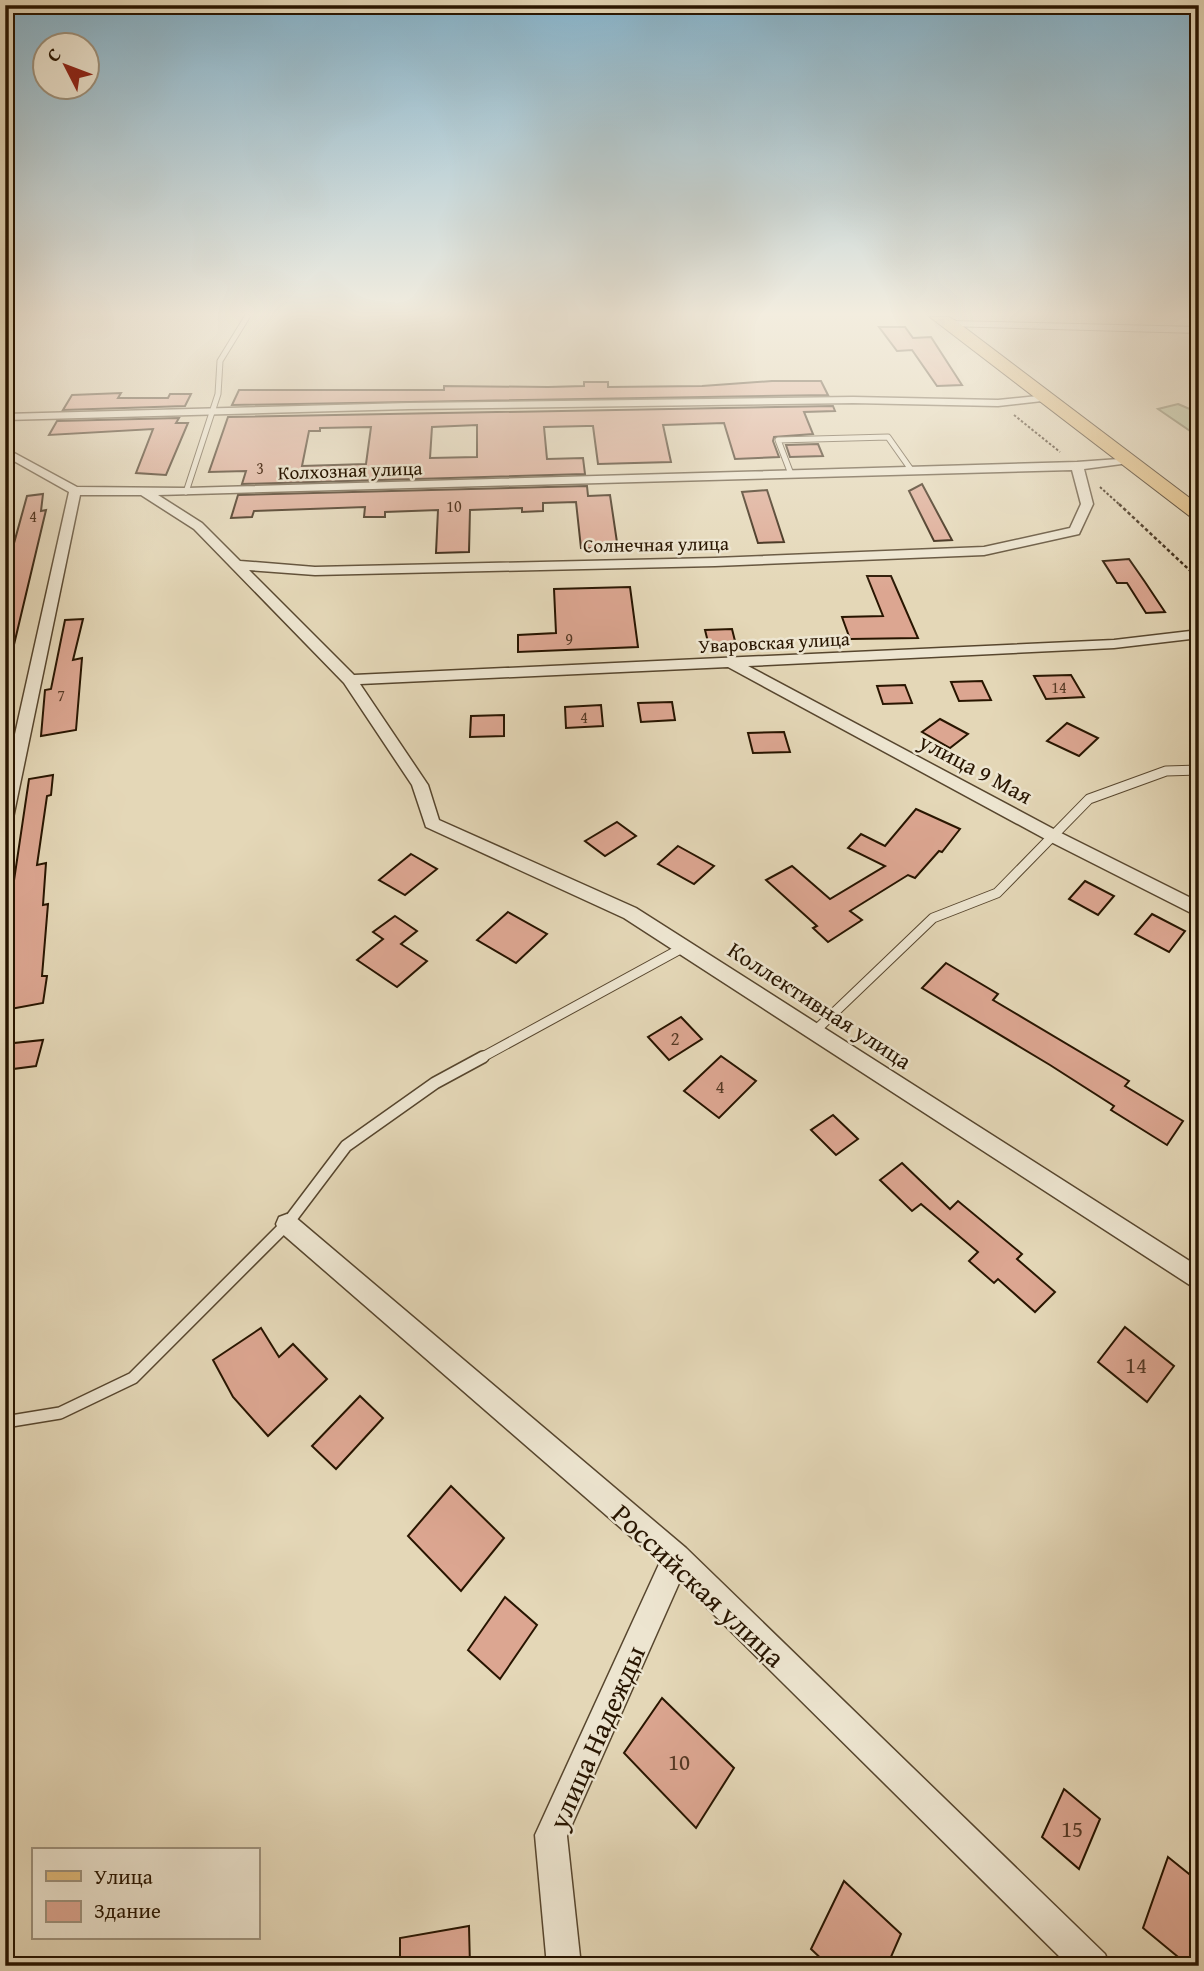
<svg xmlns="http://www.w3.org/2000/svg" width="1204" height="1971" font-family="'Gentium Book Plus',serif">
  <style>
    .green { fill: #afbf92; stroke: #6c6a49; stroke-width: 2 }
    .building { fill: #dca691; stroke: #281500; stroke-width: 2; fill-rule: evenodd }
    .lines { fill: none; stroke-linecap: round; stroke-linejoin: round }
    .service-far2-casing { stroke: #57462e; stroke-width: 7 }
    .service-far1-casing { stroke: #57462e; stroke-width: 11 }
    .service-casing { stroke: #57462e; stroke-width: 14 }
    .minor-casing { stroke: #57462e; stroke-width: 3 }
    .tertiary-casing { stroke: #57462e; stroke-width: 2 }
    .primary-casing { stroke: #281500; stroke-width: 2 }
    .path-far1 { stroke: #281500; stroke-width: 2; stroke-dasharray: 2.5 2; stroke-linecap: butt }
    .path { stroke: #281500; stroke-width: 2.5; stroke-dasharray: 3.5 2.5; stroke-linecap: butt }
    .service-far2 { stroke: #ede5d0; stroke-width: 5 }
    .service-far1 { stroke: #ede5d0; stroke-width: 9 }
    .service { stroke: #ede5d0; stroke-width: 11 }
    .minor { fill: #ede5d0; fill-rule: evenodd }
    .tertiary { fill: #ede5d0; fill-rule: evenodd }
    .primary { fill: #e2bc7c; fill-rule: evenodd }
    .labels { text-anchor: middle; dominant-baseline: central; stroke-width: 5; stroke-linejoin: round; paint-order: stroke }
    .far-number-label { font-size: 16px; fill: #553924 }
    .far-street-label { font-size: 19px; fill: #281500; stroke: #ede5d0 }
    .number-label { font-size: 19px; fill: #553924 }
    .street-label { font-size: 23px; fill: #281500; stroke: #ede5d0 }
    .near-number-label { font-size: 23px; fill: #553924 }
    .near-street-label { font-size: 28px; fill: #281500; stroke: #ede5d0 }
  </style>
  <rect width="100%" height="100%" fill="#e4d7b7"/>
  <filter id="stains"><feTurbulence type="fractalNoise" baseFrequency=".00286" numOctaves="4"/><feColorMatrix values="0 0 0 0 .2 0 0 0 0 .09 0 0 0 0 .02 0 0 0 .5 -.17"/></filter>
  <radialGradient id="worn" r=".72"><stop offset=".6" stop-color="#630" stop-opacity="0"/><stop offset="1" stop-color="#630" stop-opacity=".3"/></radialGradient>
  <polygon class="green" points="1178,404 1199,413 1199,437 1158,409"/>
  <g class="building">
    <polygon points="879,327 905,327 913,338 931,337 962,385 937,386 912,350 897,351"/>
    <polygon points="772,381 821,381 828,395 232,405 239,390 444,390 444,386 548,387 584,386 584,382 608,382 608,387 702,386"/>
    <polygon points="121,393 118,398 168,398 170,394 191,394 185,406 63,410 72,395"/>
    <path d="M 833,406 L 835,411 L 804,412 L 813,434 L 774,437 L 773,441 L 779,457 L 735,459 L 724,423 L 663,425 L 671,462 L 598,464 L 593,426 L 587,426 L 544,427 L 547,459 L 583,458 L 585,474 L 242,484 L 246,471 L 209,472 L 228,417 ZM 477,425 L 477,457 L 430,458 L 432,427 ZM 371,427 L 366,464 L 302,466 L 309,431 L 320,431 L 320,428 Z"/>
    <polygon points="179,418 176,423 188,423 166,475 136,473 153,429 49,435 57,421"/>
    <polygon points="818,444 823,456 790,457 786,445"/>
    <polygon points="922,484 952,540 934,541 909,491"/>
    <polygon points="587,486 588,496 610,495 618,549 581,548 576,502 543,503 543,511 522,512 522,508 470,510 469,552 436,553 438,510 385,512 385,517 364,517 365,507 254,511 252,517 231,518 238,495"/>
    <polygon points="767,490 784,542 758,543 742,492"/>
    <polygon points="43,494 41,511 46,510 12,653 5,653 5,555 11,554 27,496"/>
    <polygon points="1129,559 1145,582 1165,612 1146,613 1127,583 1117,583 1103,561"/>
    <polygon points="891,576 918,638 850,639 842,617 883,616 867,576"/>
    <polygon points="630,587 638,647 518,652 518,635 556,633 554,589"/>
    <polygon points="83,619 73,660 82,658 76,730 41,736 45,690 51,689 65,620"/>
    <polygon points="732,629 736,645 709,646 705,630"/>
    <polygon points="1071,675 1084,697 1046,699 1034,676"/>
    <polygon points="982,681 991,700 959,701 951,682"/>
    <polygon points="905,685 912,703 883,704 877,686"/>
    <polygon points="672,702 675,720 641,722 638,703"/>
    <polygon points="601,705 603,726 566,728 565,707"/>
    <polygon points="504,715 504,736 470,737 471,716"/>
    <polygon points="940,719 968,734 950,748 922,732"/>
    <polygon points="1067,723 1098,738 1079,756 1047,741"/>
    <polygon points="784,732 790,752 753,753 748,733"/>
    <polygon points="53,775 51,795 47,796 37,865 46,863 43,905 48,904 42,976 47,976 43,1003 5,1010 5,941 29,779"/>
    <polygon points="916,809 960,829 942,852 939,851 915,878 908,875 850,911 862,920 828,942 813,928 817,926 766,880 792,866 830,899 885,866 848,848 861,834 885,846"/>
    <polygon points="617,822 636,836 605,856 585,841"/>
    <polygon points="678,846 714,866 694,884 658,864"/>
    <polygon points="411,854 437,869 405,895 379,880"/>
    <polygon points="1085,881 1114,896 1098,915 1069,899"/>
    <polygon points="508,912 547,934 516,963 477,940"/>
    <polygon points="1152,914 1185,931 1169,952 1135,934"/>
    <polygon points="395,916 417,931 401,944 427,961 397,987 357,960 383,939 373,932"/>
    <polygon points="946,963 998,994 993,1000 1129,1081 1125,1086 1183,1121 1167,1145 1111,1110 1114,1106 1050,1065 922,988"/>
    <polygon points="681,1017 702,1039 669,1060 648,1037"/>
    <polygon points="43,1040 36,1066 5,1070 5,1044"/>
    <polygon points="721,1056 756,1081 719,1118 684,1091"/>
    <polygon points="833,1115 858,1139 836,1155 811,1130"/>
    <polygon points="902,1163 950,1209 958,1201 1022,1254 1017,1259 1055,1292 1035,1312 998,1279 994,1283 969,1261 978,1252 921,1204 912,1211 880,1180"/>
    <polygon points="1125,1327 1174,1366 1147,1402 1098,1362"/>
    <polygon points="261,1328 279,1357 293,1344 327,1379 268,1436 233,1397 213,1360"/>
    <polygon points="360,1396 383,1418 336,1469 312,1446"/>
    <polygon points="451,1486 504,1538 461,1591 408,1536"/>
    <polygon points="505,1597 537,1625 500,1679 468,1650"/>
    <polygon points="662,1698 734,1768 696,1828 624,1753"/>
    <polygon points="1064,1789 1100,1819 1079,1869 1042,1837"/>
    <polygon points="1168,1857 1199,1882 1199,1966 1189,1966 1143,1928"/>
    <polygon points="844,1881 901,1934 887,1966 829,1966 811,1949"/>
    <polygon points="469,1926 470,1966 400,1966 400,1938"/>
  </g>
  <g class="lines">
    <defs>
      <g id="service-far2">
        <polyline points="791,474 778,440 888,437 912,471"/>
        <polyline points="186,492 218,394 220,361 247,317"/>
      </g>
      <g id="service-far1">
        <polyline points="815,1031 933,918 997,893 1089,799 1166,771 1199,770"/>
        <polyline points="479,1059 684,947"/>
      </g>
      <polyline id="service" points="5,1422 60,1413 133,1378 287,1224 346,1146 435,1083 483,1057"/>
      <g id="minor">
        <polygon points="1047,395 1052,398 1051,400 998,406 853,403 409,409 5,420 5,414 409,403 853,397 998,400"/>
        <path d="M 5,448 L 77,487 L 186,488 L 1077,462 L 1133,458 L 1135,460 L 1129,463 L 1084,469 L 1093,504 L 1079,534 L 984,555 L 715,566 L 315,575 L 249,570 L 354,675 L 1114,640 L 1199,630 L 1199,638 L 1114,648 L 748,666 L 1061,833 L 1199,902 L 1199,917 L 1049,841 L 728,667 L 360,684 L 428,785 L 439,820 L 636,908 L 1199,1267 L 1199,1291 L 624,918 L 426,827 L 412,785 L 344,683 L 194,529 L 141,495 L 80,495 L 13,818 L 5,824 L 5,779 L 69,492 L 5,456 ZM 1072,470 L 1081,504 L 1070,528 L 984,547 L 715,558 L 315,567 L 240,561 L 202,523 L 158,495 Z"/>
        <polygon points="287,1214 295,1217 686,1548 1105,1954 1110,1966 1069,1966 680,1581 567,1836 581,1966 547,1966 535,1835 660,1562 279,1231 276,1224 279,1217"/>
      </g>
      <polygon id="tertiary" points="951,321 1199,327 1199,333 947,326 947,322"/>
      <polygon id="primary" points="930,317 949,317 956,321 1199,505 1199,520 1192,518"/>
    </defs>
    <use href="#service-far2" class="service-far2-casing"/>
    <use href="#service-far1" class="service-far1-casing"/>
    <use href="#service" class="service-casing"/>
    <use href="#minor" class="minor-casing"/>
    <use href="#tertiary" class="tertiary-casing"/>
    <use href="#primary" class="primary-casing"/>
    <g class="path-far1">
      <polyline points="1014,415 1060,452"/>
      <polyline points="1100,487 1121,506"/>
    </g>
    <polyline class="path" points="1119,504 1199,579"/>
    <use href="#service-far2" class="service-far2"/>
    <use href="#service-far1" class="service-far1"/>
    <use href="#service" class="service"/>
    <use href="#minor" class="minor"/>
    <use href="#tertiary" class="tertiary"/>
    <use href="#primary" class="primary"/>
  </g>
  <linearGradient id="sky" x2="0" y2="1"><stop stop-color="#87b6cf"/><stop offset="0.53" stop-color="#f3eddf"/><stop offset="1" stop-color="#f3eddf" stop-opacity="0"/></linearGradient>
  <rect width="1204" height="593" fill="url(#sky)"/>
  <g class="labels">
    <g class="far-number-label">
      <text x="260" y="468">3</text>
      <text x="454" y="506">10</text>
      <text x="33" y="516">4</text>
      <text x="569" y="639">9</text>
      <text x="1059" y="687">14</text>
      <text x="61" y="695">7</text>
      <text x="584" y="717">4</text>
    </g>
    <g class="far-street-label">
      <text transform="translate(350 470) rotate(-2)">Колхозная улица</text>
      <text transform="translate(656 544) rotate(-1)">Солнечная улица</text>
      <text transform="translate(774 642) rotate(-3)">Уваровская улица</text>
    </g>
    <g class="number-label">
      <text x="675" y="1038">2</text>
      <text x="720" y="1086">4</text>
    </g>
    <g class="street-label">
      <text transform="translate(976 768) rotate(28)">улица 9 Мая</text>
      <text transform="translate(820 1005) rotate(33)">Коллективная улица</text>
    </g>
    <g class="near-number-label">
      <text x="1136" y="1364">14</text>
      <text x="679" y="1761">10</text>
      <text x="1072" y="1828">15</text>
    </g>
    <g class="near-street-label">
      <text transform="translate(699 1585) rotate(43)">Российская улица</text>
      <text transform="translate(596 1737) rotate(-66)">улица Надежды</text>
    </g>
  </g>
  <rect width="1204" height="1971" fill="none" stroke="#e4d7b7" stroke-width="28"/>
  <rect x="7" y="7" width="1190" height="1957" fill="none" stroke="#281500" stroke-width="3.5"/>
  <rect x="14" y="14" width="1176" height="1943" fill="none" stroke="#281500" stroke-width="2"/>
  <rect x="32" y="1848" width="228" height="91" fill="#ede5d0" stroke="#9e927d" stroke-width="2"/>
  <rect x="46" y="1871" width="35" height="10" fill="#e2bc7c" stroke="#9e927d" stroke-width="2"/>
  <text x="94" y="1884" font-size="21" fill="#281500">Улица</text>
  <rect x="46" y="1901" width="35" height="21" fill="#dca691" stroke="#9e927d" stroke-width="2"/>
  <text x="94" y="1918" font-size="21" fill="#281500">Здание</text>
  <g transform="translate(66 66) rotate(312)"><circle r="33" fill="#ede5d0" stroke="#9e927d" stroke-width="2"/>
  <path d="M0-5L12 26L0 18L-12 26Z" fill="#8f2418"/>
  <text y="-10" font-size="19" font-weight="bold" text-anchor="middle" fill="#281500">С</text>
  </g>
  <rect width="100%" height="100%" filter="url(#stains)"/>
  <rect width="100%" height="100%" fill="url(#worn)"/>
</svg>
